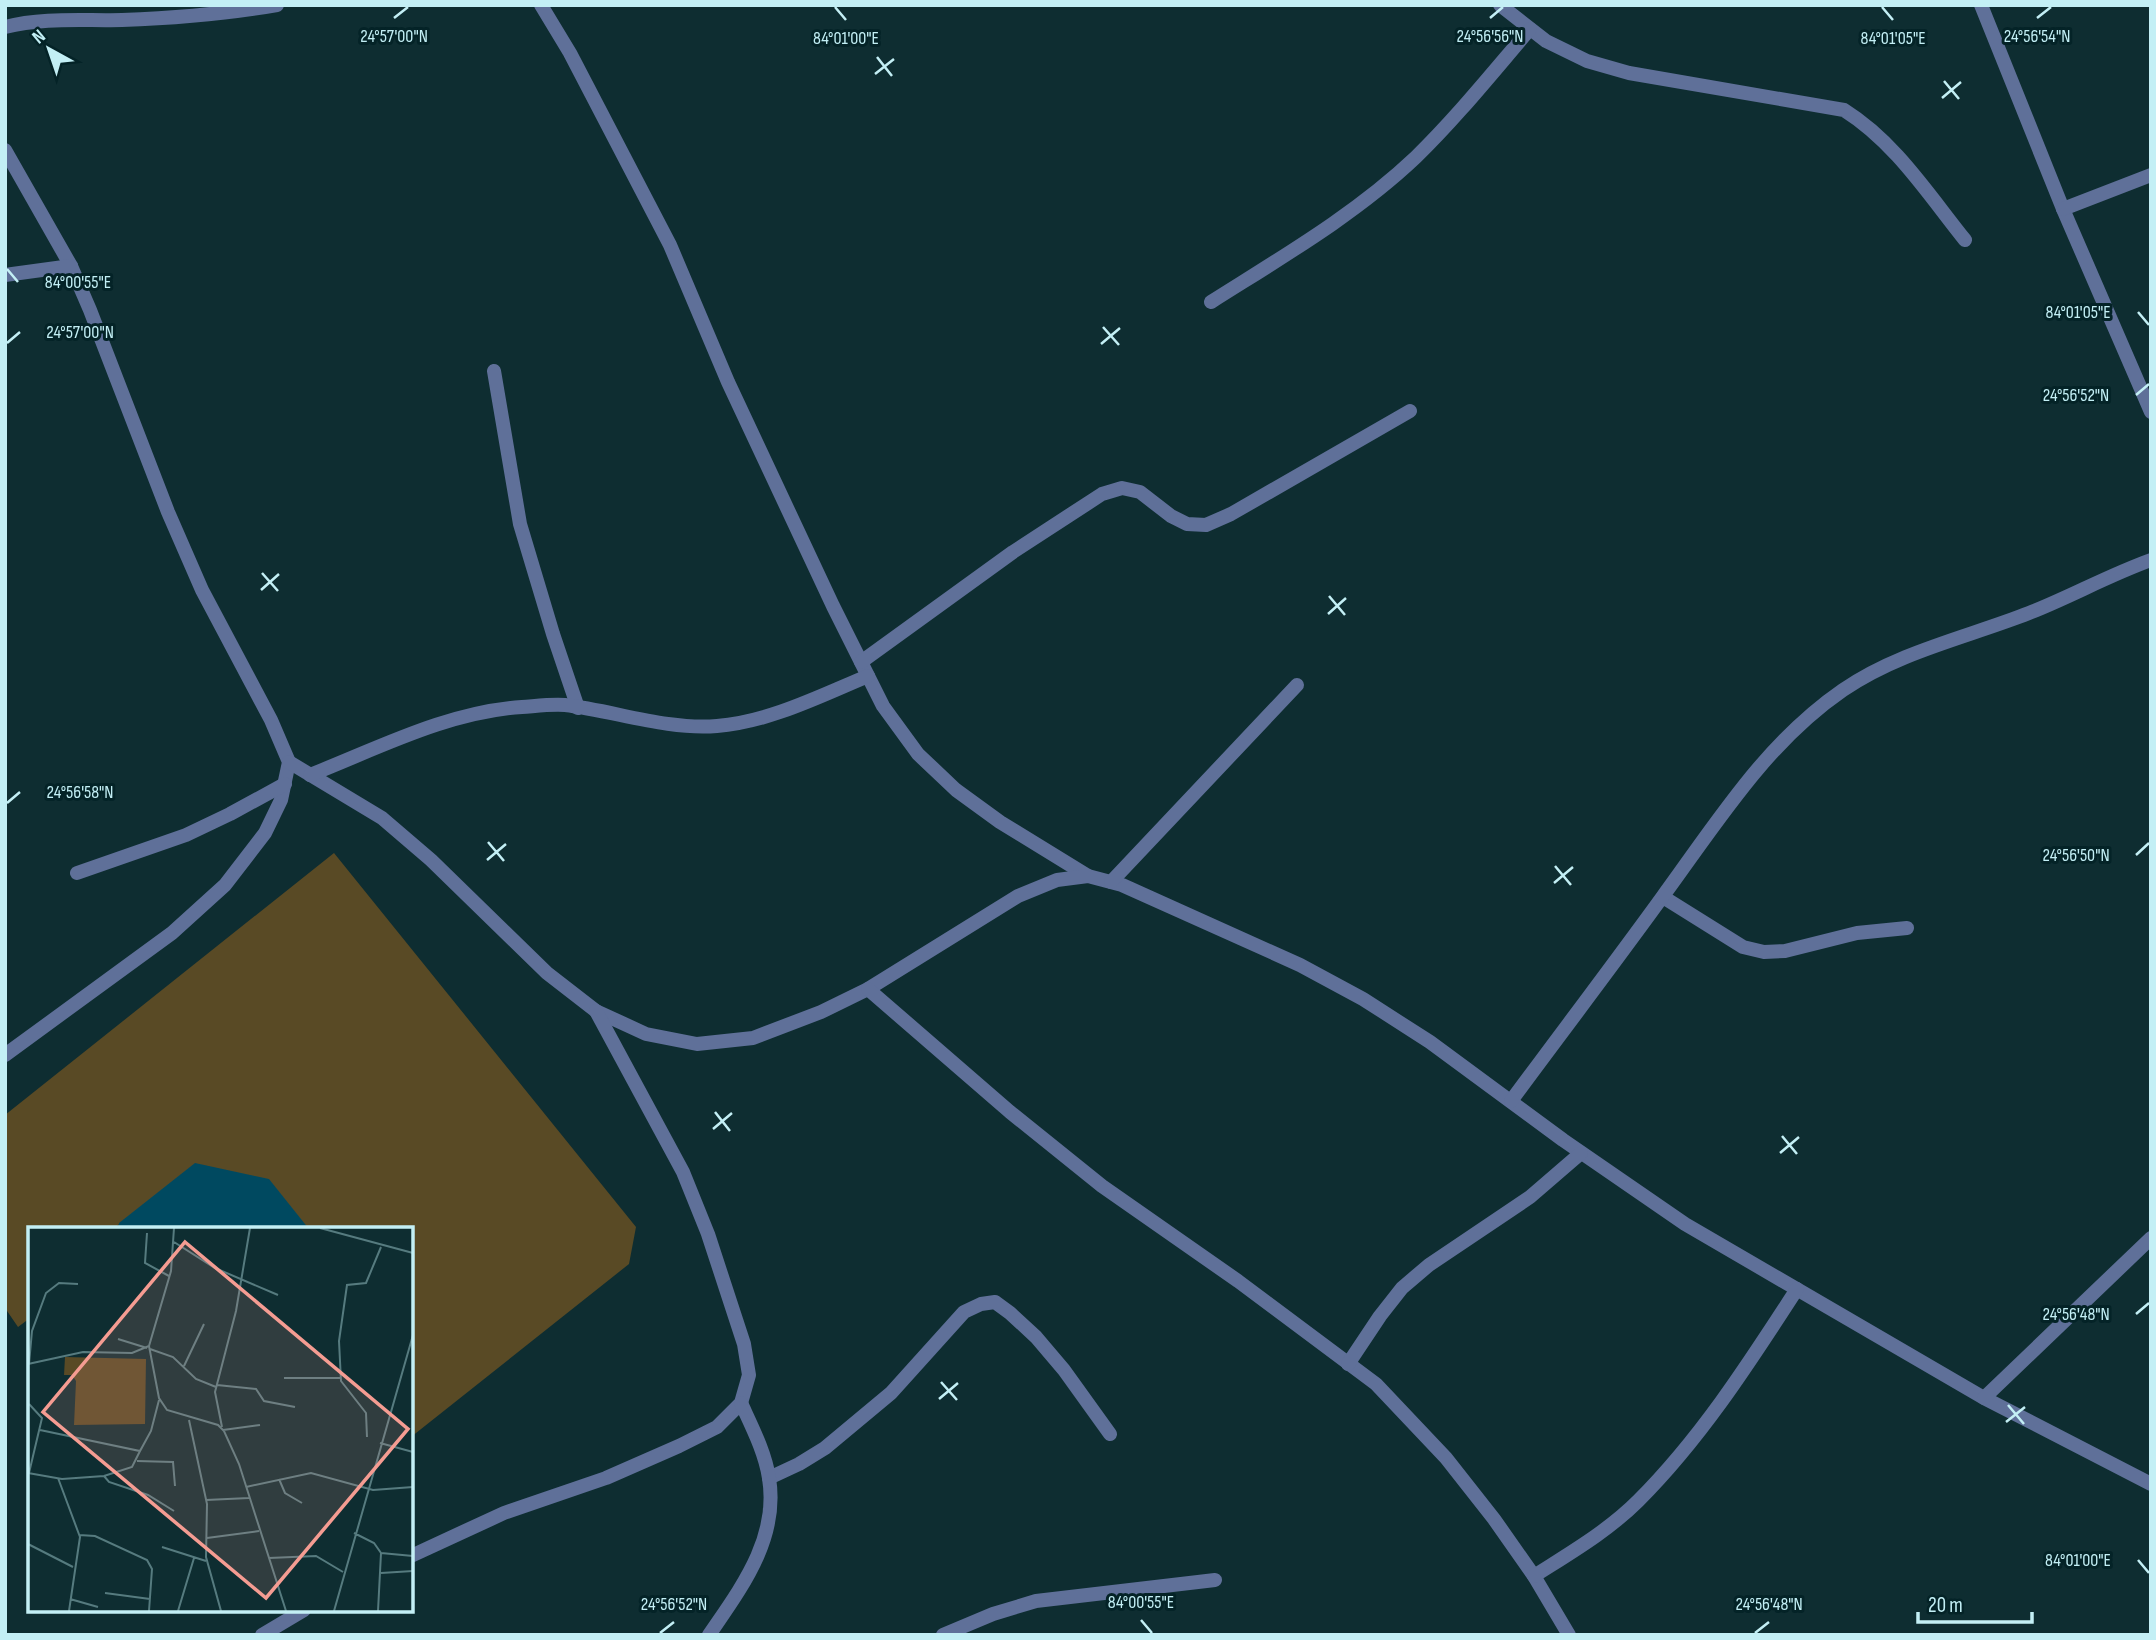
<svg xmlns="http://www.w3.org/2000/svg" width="2156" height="1640" font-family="'Sofia Sans Condensed',sans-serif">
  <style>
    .green { fill: #594a25 }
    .building { fill: #004960; filter: url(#shadow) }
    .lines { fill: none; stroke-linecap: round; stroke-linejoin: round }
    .street { stroke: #5f7099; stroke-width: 14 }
    .ticks { fill: none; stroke: #c3eff5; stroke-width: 2.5 }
    .inset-road { fill: none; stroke: #567b7f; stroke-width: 2 }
    .view { fill: #f59c92; fill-opacity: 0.15; stroke: #f59c92; stroke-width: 3.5 }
    .inset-edge { fill: none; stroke: #c3eff5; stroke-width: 3.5 }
    .ticks-label { font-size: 18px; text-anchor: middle; fill: #c3eff5; stroke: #042327; stroke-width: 6; stroke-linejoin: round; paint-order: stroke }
  </style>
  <defs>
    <filter id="shadow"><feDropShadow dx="-6" dy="6" stdDeviation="0" flood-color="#0009"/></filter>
  </defs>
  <rect width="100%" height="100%" fill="#0e2d31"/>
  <polygon class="green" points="334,853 636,1227 629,1264 411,1437 411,1229 30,1229 30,1318 18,1327 5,1308 5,1115"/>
  <polygon class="building" points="195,1163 269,1179 309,1229 118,1229 119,1223"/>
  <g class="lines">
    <g class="street">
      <polyline points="541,5 570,53 670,245 728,382 833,606 883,706 918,754 956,790 1000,822 1088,876"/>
      <path d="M 1500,5 L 1546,41 L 1587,61 L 1629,73 L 1844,110 C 1895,142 1928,194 1965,240"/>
      <polyline points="1981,5 2063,209 2151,412"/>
      <path d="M 5,27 C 43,17 84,21 122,20 C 175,18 225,14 277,5"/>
      <polyline points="5,150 71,266 90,310 168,512 202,590 271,720 289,762 281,800 265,833 225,885 172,933 5,1055"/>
      <polyline points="2063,209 2151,175"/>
      <polyline points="5,275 71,266"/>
      <path d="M 1211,302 C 1282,257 1356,214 1416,157 C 1457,117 1493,72 1530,29"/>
      <polyline points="494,371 520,524 553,634 578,708"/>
      <polyline points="861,662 1013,552 1102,494 1122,488 1140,492 1171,516 1187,524 1206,525 1231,514 1410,411"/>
      <polyline points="289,762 382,818 431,860 547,973 596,1011 646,1034 697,1044 753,1038 821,1012 868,989 1018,896 1057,880 1088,876 1122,885 1300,965 1363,999 1430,1042 1563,1140 1685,1224 1984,1398 2151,1484"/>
      <path d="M 310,775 C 379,748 447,712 522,707 C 536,706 551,704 565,705 C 615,711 666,730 717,726 C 769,722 820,696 868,676"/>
      <polyline points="77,873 186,835 230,814 285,784"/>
      <polyline points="1111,882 1297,685"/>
      <polyline points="1663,897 1743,947 1764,952 1785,951 1857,933 1907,928"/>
      <polyline points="868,989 1010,1112 1102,1186 1238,1281 1376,1384 1446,1458 1494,1519 1534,1576 1569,1635"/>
      <path d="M 1511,1101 C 1562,1032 1613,965 1663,896 C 1718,821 1766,743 1843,690 C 1898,652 1968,637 2029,613 C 2070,597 2109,575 2151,560"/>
      <polyline points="1348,1364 1380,1316 1402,1288 1429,1265 1530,1197 1581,1153"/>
      <polyline points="1984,1398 2151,1238"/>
      <polyline points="769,1478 799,1464 825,1448 891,1393 964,1312 981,1304 995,1302 1010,1313 1036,1337 1064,1370 1110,1434"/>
      <polyline points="411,1556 504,1513 606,1478 679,1446 717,1427 741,1403 749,1375 744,1344 708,1234 683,1172 596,1011"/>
      <path d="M 1534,1576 C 1570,1553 1608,1531 1638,1501 C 1701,1438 1749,1363 1797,1289"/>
      <polyline points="262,1635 304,1610"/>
      <path d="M 709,1635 C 741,1588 779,1539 769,1478 C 765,1452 752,1427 741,1403"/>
      <polyline points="943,1635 993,1614 1036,1601 1215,1580"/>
    </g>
  </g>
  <path class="ticks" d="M 835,7 L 846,20M 1882,7 L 1893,20M 394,18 L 408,7M 1490,18 L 1503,7M 2037,18 L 2051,7M 877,57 L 892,76M 875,74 L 894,59M 1944,81 L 1959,99M 1942,98 L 1961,82M 7,269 L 18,282M 2138,312 L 2149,325M 1103,327 L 1119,345M 7,343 L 20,332M 1101,344 L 1120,328M 2136,395 L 2149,384M 262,573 L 278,591M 261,590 L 279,574M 1329,596 L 1345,615M 1328,614 L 1346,598M 7,803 L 20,792M 488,842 L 504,861M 2136,855 L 2149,843M 487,860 L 506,844M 1555,866 L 1571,885M 1554,883 L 1573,867M 715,1112 L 730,1131M 713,1129 L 732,1113M 1782,1136 L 1797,1154M 1780,1153 L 1799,1137M 2136,1314 L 2149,1303M 941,1382 L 957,1400M 939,1399 L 958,1383M 2008,1405 L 2024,1424M 2006,1422 L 2025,1407M 2138,1560 L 2149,1573M 1141,1620 L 1152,1633M 660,1633 L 674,1622M 1755,1633 L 1769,1622"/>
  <g transform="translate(28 1227)">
    <rect width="385" height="385" fill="#0e2d31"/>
    <path d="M 37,130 L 118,132 L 117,197 L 46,198 L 48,154 L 44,148 L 36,148 Z" fill="#594a25"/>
    <path class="inset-road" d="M 292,1 L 385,26M 119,6 L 117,36 L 141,49M 146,15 L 187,41 L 250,68M 90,112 L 119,121M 121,119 L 131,171 L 139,183 L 190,198 L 196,204 L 211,237 L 258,384M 122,122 L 145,130 L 168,152 L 188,160M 0,137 L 55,125 L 104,126 L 121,119 L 143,44 L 146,1M 1,137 L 4,104 L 18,66 L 31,56 L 50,57M 156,139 L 176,97M 256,151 L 312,151M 189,158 L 228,162 L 236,174 L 267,180M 161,193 L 179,277 L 178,330 L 193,384M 194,200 L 187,165 L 208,84 L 222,1M 12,203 L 112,224 L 123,204 L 131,173M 195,203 L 232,198M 339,210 L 338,186 L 313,154 L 311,114 L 319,58 L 338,56 L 353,20M 352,216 L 385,225M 109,234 L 145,235 L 147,259M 0,246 L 34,252 L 76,249 L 104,240 L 112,224M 1,246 L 14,191 L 1,177M 76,249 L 81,255 L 120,268 L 146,284M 30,251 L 52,310 L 41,384M 251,252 L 257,266 L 274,276M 218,260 L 283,246 L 345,263 L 385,260M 178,273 L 221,271M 326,306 L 346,316 L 353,326 L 350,384M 51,308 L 67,309 L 119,333 L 124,342 L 121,384M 179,311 L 231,304M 0,317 L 45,340M 134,320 L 178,334M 353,326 L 385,329M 241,331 L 288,329 L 315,345M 353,346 L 385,344M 77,366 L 122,372M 42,372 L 70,380M 150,384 L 166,331M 306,384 L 385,108"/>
    <path class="view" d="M 157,15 L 380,202 L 238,371 L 15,185 Z"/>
    <rect width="385" height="385" class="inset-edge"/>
  </g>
  <g class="ticks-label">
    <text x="394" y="42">24°57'00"N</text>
    <text x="1490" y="42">24°56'56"N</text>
    <text x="2037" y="42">24°56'54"N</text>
    <text x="1893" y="44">84°01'05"E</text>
    <text x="846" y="44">84°01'00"E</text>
    <text x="78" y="288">84°00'55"E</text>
    <text x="2078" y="318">84°01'05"E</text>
    <text x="80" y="338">24°57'00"N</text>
    <text x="2076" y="401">24°56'52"N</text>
    <text x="80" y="798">24°56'58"N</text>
    <text x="2076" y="861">24°56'50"N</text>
    <text x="2076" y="1320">24°56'48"N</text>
    <text x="2078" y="1566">84°01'00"E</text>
    <text x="1141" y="1608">84°00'55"E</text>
    <text x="674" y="1610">24°56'52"N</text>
    <text x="1769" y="1610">24°56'48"N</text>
  </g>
  <rect width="2156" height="1640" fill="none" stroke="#c3eff5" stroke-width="14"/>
  <g transform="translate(49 49) rotate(320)" stroke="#042327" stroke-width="5" paint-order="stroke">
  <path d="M0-5L12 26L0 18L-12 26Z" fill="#c3eff5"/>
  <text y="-10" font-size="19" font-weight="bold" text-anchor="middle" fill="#c3eff5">N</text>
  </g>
  <path d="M1918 1612v10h114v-10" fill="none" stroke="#c3eff5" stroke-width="3.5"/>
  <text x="1928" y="1612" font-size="21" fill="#c3eff5" stroke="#042327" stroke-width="5" paint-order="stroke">20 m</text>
</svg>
